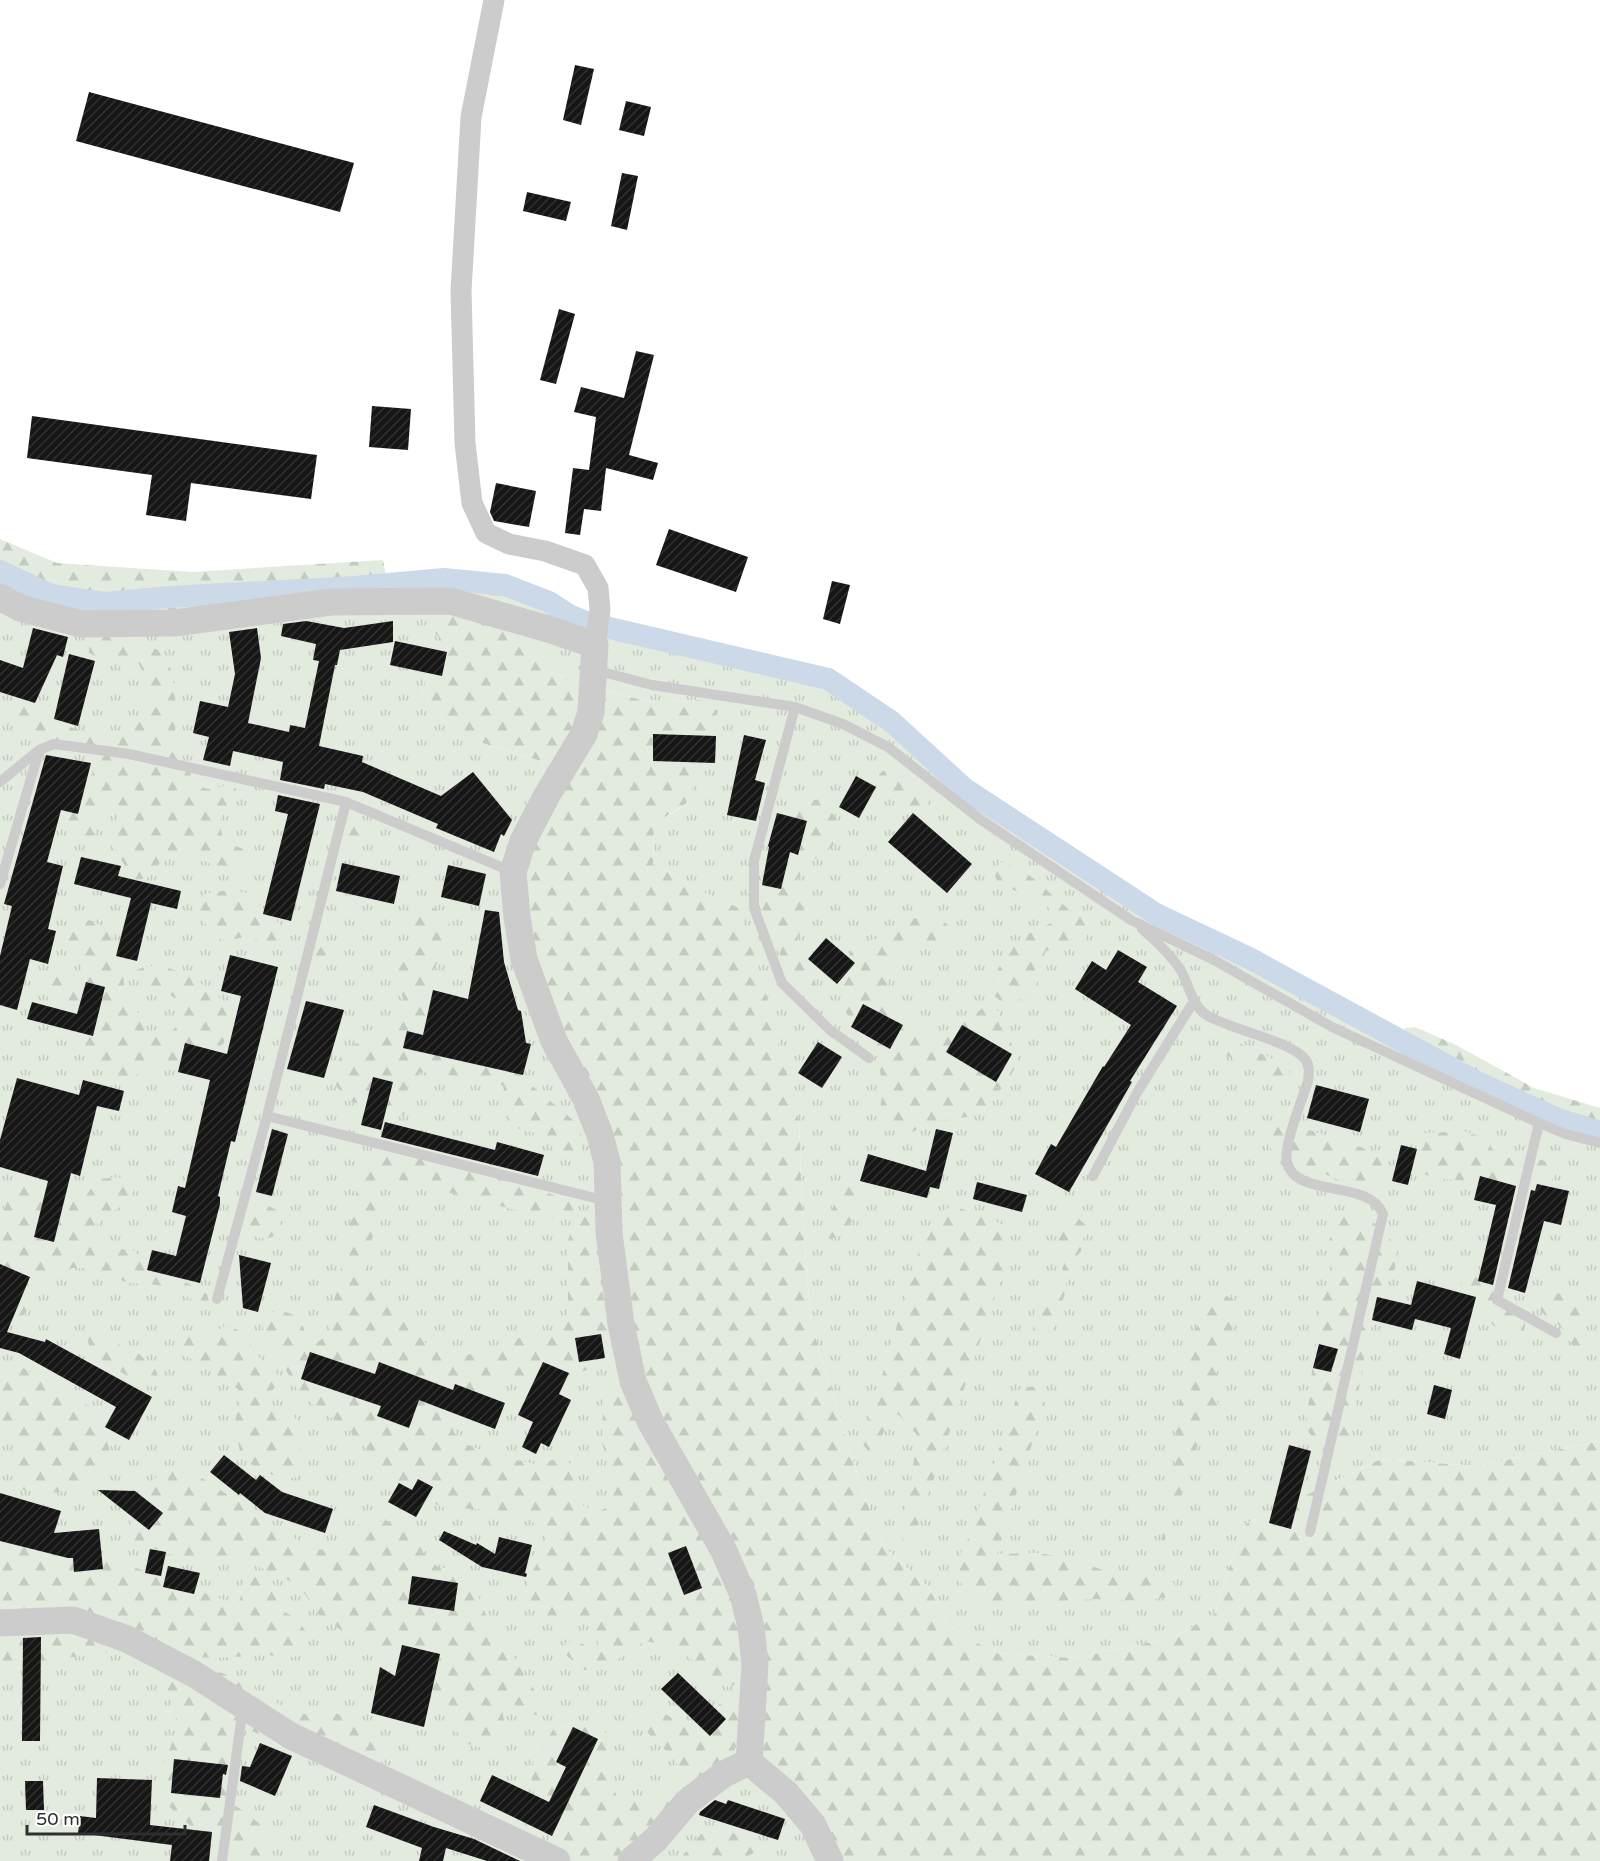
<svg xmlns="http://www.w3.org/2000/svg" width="1600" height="1861" font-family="'Varela Round',sans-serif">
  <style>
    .grass { fill: url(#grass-tufts) }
    .forest { fill: url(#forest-firs) }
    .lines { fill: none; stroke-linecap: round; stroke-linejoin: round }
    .canal { stroke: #ccd9e9; stroke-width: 22 }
    .building { fill: url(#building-hatch) }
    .service { stroke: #ccc; stroke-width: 10 }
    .minor { stroke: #ccc; stroke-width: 21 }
    .tertiary { stroke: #ccc; stroke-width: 27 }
  </style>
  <defs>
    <pattern id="grass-tufts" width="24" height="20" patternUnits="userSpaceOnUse" patternTransform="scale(1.5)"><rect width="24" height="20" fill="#e3ebde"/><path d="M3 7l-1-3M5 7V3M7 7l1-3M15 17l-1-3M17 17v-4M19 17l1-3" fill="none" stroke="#c3cabf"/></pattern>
    <pattern id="forest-firs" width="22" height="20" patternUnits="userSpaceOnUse" patternTransform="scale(1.5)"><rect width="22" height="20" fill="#e3ebde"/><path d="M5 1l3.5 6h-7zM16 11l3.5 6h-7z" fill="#c3cabf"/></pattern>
    <pattern id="building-hatch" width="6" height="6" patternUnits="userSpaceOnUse" patternTransform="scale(1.5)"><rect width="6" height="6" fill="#161616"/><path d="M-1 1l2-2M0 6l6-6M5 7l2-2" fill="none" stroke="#303030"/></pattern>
  </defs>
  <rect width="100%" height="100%" fill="#fff"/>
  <path class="grass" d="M 444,579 C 464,581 487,580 506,585 C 536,593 560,611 588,623 L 828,679 L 892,722 L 965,789 L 1156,914 L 1249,958 L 1479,1083 L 1600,1132 L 1600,1441 L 1476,1466 L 1381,1459 L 1246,1524 L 1230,1565 L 1215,1614 L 1172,1638 L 1074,1658 L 994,1653 L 948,1625 L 929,1588 L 882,1545 L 855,1467 L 811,1324 L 802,1209 L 799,1120 L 739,909 L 701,891 L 653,864 L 654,824 L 688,803 L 700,700 L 646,701 L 563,680 L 542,649 L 439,637 L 423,691 L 443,720 L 466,738 L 541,761 L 545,776 L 593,1129 L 830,1861 L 0,1861 L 0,597 L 355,587 Z"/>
  <g class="forest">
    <polygon points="0,539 57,563 192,572 383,560 391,601 81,624 0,597"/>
    <polygon points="463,616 505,628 542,649 563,680 646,701 700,700 718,711 687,803 654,824 653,864 701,891 739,908 763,983 799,1120 802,1209 811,1324 855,1467 882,1545 929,1588 948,1625 994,1653 1074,1658 1172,1638 1215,1614 1230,1565 1246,1524 1381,1459 1476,1466 1600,1441 1600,1861 830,1861 747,1766 742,1582 638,1396 604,1168 514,935 545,776 541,761 466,738 443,720 423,691 439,637 425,625 434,618"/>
    <path d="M 105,635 C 163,645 173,648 176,710 C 176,718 174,726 176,734 C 178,752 189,769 196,786 L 209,789 L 230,785 L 236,789 L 236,799 L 227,808 L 219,822 L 224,842 L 249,851 L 249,868 C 223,880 223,869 201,859 C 188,854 177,854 163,855 C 156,871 152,881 133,879 L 111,843 L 111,825 L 118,819 L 119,805 L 110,801 C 100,806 100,813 98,823 C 97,829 94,833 91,838 L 75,838 L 65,826 L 64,821 L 98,764 L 96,746 L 31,735 L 8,724 L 4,710 L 10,703 L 19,703 L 38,710 L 55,723 L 101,736 L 121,733 L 140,716 L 150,688 L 139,664 L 119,656 L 106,661 L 89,653 L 89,640 Z"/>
    <path d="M 888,768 C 912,774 923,791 932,812 L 924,815 L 890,796 L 879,781 L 879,774 Z"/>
    <path d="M 809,799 L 823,801 C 841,822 847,838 821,856 C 816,859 808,861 805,865 C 801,870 799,877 796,882 L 803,897 L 804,914 L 796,946 L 803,965 L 813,974 L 817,990 L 811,993 C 802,989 791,982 786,972 C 781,963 780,950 776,940 C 770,922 758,911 761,891 L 799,807 Z"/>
    <polygon points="350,815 359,815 368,825 366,838 357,853 350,855 343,852 340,836 342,820"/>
    <path d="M 1001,862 C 1028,870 1041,885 1061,903 C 1068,909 1077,914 1085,919 L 1087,936 L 1081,945 L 1058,946 L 1045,952 L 1039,980 L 1027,997 L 1004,1004 L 990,992 C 995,969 1009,945 1030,933 C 1039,928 1047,926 1056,920 L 1049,908 L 998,882 L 992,870 Z"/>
    <path d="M 230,890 L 247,893 L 285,929 L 290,939 L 286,949 C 282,949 276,950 272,949 C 264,947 257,937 248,937 C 239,936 229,943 220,939 C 208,933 205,919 195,911 L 196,901 L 207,893 Z"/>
    <path d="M 430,906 L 450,919 C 449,926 450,936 447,943 C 437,967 421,983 428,1011 L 465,1024 L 538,1091 L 579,1125 L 583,1141 L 580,1155 L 572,1157 L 563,1154 L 556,1145 L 543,1135 L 517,1128 L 510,1119 L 503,1086 L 492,1080 L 421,1072 C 405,1086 402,1092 406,1113 L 399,1117 L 350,1101 L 336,1086 L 334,1069 L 345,1048 L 391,1030 L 406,1014 L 405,1001 L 396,984 L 396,968 L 411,953 L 415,943 L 411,933 L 401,923 L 408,907 Z"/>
    <path d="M 926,916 L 938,917 L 949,926 L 949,939 L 940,946 C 930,944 917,940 907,944 C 892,951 882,978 887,993 C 893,1012 924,1035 943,1039 L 985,1006 L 998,1011 L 1002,1024 L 1017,1055 L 1014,1070 L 988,1108 L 974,1116 L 936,1121 L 912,1132 L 886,1130 L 878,1120 L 882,1097 L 879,1054 C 859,1038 840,1014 843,987 C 844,975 848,962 851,950 L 863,941 L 888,937 L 911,919 Z"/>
    <path d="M 89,920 L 109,929 L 123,970 L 125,1003 L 135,1008 L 151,1036 L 164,1038 C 176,1028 184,1021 184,1003 L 168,994 L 135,978 L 135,971 C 164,953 211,987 231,1008 L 230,1025 L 223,1044 L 171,1070 L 148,1063 L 142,1066 L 138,1074 L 125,1079 C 108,1073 105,1061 85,1054 L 56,1001 L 44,994 L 42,983 L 48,975 L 55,970 L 65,972 L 75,979 L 82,974 L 82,964 L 72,954 L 66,942 L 73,925 Z"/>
    <polygon points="317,935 329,943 324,962 318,968 313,964 309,955"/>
    <polygon points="1415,1027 1456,1045 1534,1088 1600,1108 1600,1140 1566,1132 1406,1058 1398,1051 1405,1028"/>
    <path d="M 1233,1040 L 1289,1067 L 1290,1074 L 1286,1078 C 1265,1078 1242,1066 1225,1054 L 1223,1041 Z"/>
    <path d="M 1284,1122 L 1353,1144 L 1382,1156 C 1388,1168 1385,1175 1377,1185 L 1359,1185 L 1340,1180 L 1320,1172 L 1299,1168 L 1272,1152 L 1269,1143 L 1272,1129 Z"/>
    <polygon points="1464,1131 1487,1139 1493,1150 1509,1158 1527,1156 1545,1161 1555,1174 1551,1182 1521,1184 1442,1179 1426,1175 1417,1166 1419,1140 1425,1133"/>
    <path d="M 386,1152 L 453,1163 L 573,1201 L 574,1213 L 563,1220 L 527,1213 L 397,1179 L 384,1179 L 378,1185 L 377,1217 L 370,1246 L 365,1283 L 377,1295 L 392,1302 L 424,1342 L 449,1357 L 481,1353 L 519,1338 L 555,1330 L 568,1313 L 568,1240 L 577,1219 L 587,1210 L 597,1218 L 595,1256 L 607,1316 L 609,1342 L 593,1368 L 581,1372 L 519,1378 L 489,1386 L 453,1419 L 453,1432 L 468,1445 L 493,1454 L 538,1465 L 548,1461 L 565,1458 L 577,1472 L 576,1487 L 582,1505 L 597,1513 L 609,1506 L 613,1480 L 602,1443 L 603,1407 L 606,1392 L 615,1379 L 625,1384 L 732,1582 L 745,1665 L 741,1680 L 730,1687 L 713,1683 L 693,1661 L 673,1646 L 645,1641 L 603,1669 L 584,1670 L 567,1656 L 565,1643 L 576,1640 L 591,1649 L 598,1645 L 597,1631 L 580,1621 L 559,1621 L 539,1612 L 526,1594 C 527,1577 537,1562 548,1549 L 544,1531 L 531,1520 L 502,1511 L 441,1507 L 384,1475 L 364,1446 L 345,1426 L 323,1412 L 299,1393 L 263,1330 L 265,1316 L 278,1309 L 299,1317 L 306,1334 L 319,1341 L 330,1333 L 333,1309 L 359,1179 L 369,1157 Z"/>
    <polygon points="119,1177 134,1190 126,1204 108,1213 94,1228 95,1242 115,1248 135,1251 138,1255 207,1294 210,1305 203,1312 191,1299 180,1291 151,1284 128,1283 93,1268 72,1268 60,1275 46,1279 34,1293 22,1318 8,1321 0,1318 0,1224 6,1204 16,1184 26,1181 53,1186 65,1198 80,1203 99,1179"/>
    <path d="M 845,1184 L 860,1191 C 860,1196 860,1202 859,1207 C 855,1219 842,1238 829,1239 L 823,1228 L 834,1206 L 832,1191 Z"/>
    <path d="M 255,1203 L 265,1204 L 278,1211 L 281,1228 C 272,1242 263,1239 249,1235 L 244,1227 L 245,1212 Z"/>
    <polygon points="953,1206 986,1217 1005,1226 1009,1255 913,1540 904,1546 900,1531 912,1475 917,1435 898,1414 888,1422 875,1451 868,1450 862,1444 919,1251 936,1214"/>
    <polygon points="1073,1214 1086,1225 1081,1251 1071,1265 1066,1282 1066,1291 1052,1330 1048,1335 1043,1337 1033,1330 1034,1313 1048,1290 1060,1278 1066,1257 1057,1238 1057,1220"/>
    <polygon points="1361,1214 1383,1229 1397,1249 1395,1269 1385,1277 1366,1348 1348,1449 1332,1457 1324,1454 1306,1428 1317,1321 1330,1270 1329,1241 1338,1216"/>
    <path d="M 1475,1272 L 1520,1305 L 1525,1324 L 1524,1332 C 1519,1336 1513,1338 1507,1335 C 1490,1327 1468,1297 1460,1281 L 1466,1273 Z"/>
    <path d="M 1563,1293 L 1581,1304 L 1586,1322 L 1585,1346 L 1579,1352 C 1570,1346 1569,1336 1562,1328 C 1554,1320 1546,1319 1539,1308 L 1548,1294 Z"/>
    <polygon points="1225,1296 1233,1299 1232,1328 1211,1389 1216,1396 1219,1410 1205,1425 1158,1559 1177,1454 1175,1426 1190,1342 1210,1298"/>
    <path d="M 224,1326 C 248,1329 246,1341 259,1357 C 265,1364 274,1371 281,1378 C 277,1387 270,1391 266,1400 L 272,1409 C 303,1416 304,1423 300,1454 C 299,1462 302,1469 298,1477 L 283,1479 L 268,1473 L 251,1464 L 240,1452 L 235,1424 L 237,1410 L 242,1398 L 238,1389 L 180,1352 L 181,1340 L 190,1333 L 214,1334 Z"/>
    <path d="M 98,1329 L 110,1335 L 121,1346 L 134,1349 L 155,1369 L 159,1378 L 153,1387 C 139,1384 97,1360 90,1348 C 88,1345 88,1338 87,1334 Z"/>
    <path d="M 3,1366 L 23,1368 L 91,1407 L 107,1442 L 112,1457 L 96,1477 L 65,1491 L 44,1494 L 20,1489 C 16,1472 22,1455 17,1440 C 15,1434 5,1427 0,1423 L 0,1368 Z"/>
    <polygon points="1037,1386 1045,1403 997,1554 1039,1553 1072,1559 1100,1569 1171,1580 1182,1594 1145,1601 1094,1599 1019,1604 980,1603 971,1600 958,1577 962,1549 968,1539 1020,1388"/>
    <path d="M 164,1469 L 188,1469 L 311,1549 L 340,1550 L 359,1524 L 387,1521 L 417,1535 C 425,1564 431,1567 461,1571 L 476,1590 L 491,1628 L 515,1659 L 542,1702 L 543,1714 L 531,1715 L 511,1702 L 502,1710 L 505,1725 L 493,1745 L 479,1747 L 464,1743 L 454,1727 L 448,1702 L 375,1645 L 348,1635 L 318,1614 L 299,1585 L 248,1562 L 218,1559 L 188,1560 L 131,1541 L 129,1527 L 152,1481 Z"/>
    <polygon points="0,1541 120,1562 232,1603 240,1600 243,1583 251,1572 273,1583 285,1600 283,1611 297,1619 307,1633 305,1647 294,1657 267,1655 215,1658 107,1653 0,1666"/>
    <polygon points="197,1664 244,1681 267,1697 292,1712 316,1716 331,1712 347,1717 356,1729 372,1736 384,1746 384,1757 378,1768 308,1752 246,1729 238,1727 230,1740 229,1783 232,1803 259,1823 275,1861 229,1861 162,1800 162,1771 178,1725 170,1699 162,1681 169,1669"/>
    <path d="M 720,1704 C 749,1713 744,1737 730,1757 L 619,1861 L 579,1861 L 553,1849 L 531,1784 L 533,1763 L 559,1720 L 600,1724 C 615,1744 615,1754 607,1777 L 618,1798 L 643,1802 L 662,1798 L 679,1779 L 676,1759 L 656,1742 L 643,1727 L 643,1711 C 662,1709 669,1718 687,1724 Z"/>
    <path d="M 724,1830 L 753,1839 L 756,1852 C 736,1861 740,1860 718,1856 C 712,1855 704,1858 698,1859 L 697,1861 L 678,1861 L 701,1834 Z"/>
  </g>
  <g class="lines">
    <polyline class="canal" points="0,571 51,595 104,603 169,597 355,587 444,579 505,585 549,602 569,615 588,623 828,679 892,722 965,789 1156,914 1249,958 1479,1083 1558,1119 1600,1132"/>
  </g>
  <g class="building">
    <polygon points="575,65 594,69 581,125 563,120"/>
    <polygon points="89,92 354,163 340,212 76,141"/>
    <polygon points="626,101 651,107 644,136 619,130"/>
    <polygon points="622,173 638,176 627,230 611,226"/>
    <polygon points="527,192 571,202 566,221 523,211"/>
    <polygon points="559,309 575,314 556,384 540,380"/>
    <polygon points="636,351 654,355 629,455 658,463 653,480 606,468 601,511 584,509 580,535 565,533 573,468 589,470 596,417 574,412 581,387 624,398"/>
    <polygon points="372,406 411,409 408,450 369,447"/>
    <polygon points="32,416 317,455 311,499 191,483 186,521 146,515 152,475 27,458"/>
    <polygon points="496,483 536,491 529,527 494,521 490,512"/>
    <polygon points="669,529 748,557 736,592 656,565"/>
    <polygon points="832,581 850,585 840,624 823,619"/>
    <polygon points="306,621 344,628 393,621 393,642 340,650 337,665 335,665 319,746 363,756 362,762 441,796 473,772 512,820 504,836 501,834 494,852 436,828 438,824 363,792 325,784 324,789 280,780 283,762 233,751 230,766 203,760 209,737 193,733 200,701 228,707 235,674 229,632 257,628 261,658 248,723 289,732 290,725 305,728 319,661 313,660 316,644 281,636 283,624"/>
    <polygon points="33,628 68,637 63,657 57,655 35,703 0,692 0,660 23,668"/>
    <polygon points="395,641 447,652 442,676 390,665"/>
    <polygon points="69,654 95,661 78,726 54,719"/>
    <polygon points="653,734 716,736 715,763 653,761"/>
    <polygon points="744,735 766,740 755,780 765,783 756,821 727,815"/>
    <polygon points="46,755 91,763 78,814 61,810 47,862 63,866 48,929 56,931 48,964 30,959 17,1010 0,1005 0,956 12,906 4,904"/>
    <polygon points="856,776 876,787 859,818 839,807"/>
    <polygon points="278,795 320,804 291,921 263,914 288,814 275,811"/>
    <polygon points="777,813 807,821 798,855 790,852 781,889 762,885 769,847 768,846"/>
    <polygon points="913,813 972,864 947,893 888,842"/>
    <polygon points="81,857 121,866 118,876 181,891 177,909 151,903 137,961 116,956 131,898 74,884"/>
    <polygon points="342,863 400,876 394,904 336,891"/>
    <polygon points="448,865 486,874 479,906 441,897"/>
    <polygon points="485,910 499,912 504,962 518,1010 521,1011 526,1043 531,1044 523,1075 403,1048 407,1031 423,1035 433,990 468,999"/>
    <polygon points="826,938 855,963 837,984 808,959"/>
    <polygon points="1118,950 1147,967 1138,982 1177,1006 1130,1081 1132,1082 1069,1192 1035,1174 1051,1144 1056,1147 1103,1066 1104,1067 1131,1025 1075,989 1092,961 1106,970"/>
    <polygon points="230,955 278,967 235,1142 231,1141 218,1196 220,1197 220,1204 200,1283 147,1270 152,1250 176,1256 186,1216 172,1212 178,1186 185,1188 210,1080 178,1072 185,1043 227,1054 241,996 221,991"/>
    <polygon points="86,982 105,987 93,1036 27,1019 32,1002 77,1014"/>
    <polygon points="306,1001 344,1010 324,1078 287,1069"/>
    <polygon points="863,1004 903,1025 890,1049 851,1027"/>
    <polygon points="962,1025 1012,1054 996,1082 946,1052"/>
    <polygon points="818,1042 842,1057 822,1088 798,1073"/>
    <polygon points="373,1077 393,1082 381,1130 361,1125"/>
    <polygon points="17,1078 79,1095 83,1080 124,1091 119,1111 97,1106 80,1176 71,1173 54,1242 34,1237 48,1181 0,1167 0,1140"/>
    <polygon points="1316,1085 1369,1099 1360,1132 1307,1118"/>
    <polygon points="385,1122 495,1150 497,1142 544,1155 538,1176 381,1137"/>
    <polygon points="272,1129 288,1134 272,1196 256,1192"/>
    <polygon points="936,1129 953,1133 939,1189 930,1187 927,1198 860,1181 868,1154 926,1171"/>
    <polygon points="1401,1145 1417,1149 1408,1185 1392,1181"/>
    <polygon points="1480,1176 1516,1186 1493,1285 1478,1281 1496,1205 1474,1200"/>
    <polygon points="977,1182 1027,1195 1022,1212 973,1199"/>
    <polygon points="1537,1184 1569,1191 1561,1225 1544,1221 1525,1293 1508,1288 1531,1190 1535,1191"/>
    <polygon points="239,1255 271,1263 258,1312 243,1308"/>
    <polygon points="0,1264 30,1277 7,1332 45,1342 46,1339 152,1397 129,1440 105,1427 116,1407 19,1353 0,1348"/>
    <polygon points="1417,1281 1476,1297 1460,1359 1444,1354 1451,1328 1415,1319 1412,1330 1372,1320 1377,1297 1411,1305"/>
    <polygon points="601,1334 605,1358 579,1362 575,1338"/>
    <polygon points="1319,1344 1338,1349 1331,1372 1313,1368"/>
    <polygon points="310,1352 375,1374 379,1362 453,1390 455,1384 505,1403 495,1429 419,1400 409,1428 377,1416 381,1406 301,1379"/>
    <polygon points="543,1362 569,1373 559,1394 571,1400 549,1447 541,1443 536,1454 522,1447 533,1422 518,1415"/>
    <polygon points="1434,1385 1452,1390 1445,1419 1427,1414"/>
    <polygon points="1289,1445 1311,1451 1291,1529 1269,1523"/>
    <polygon points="224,1455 256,1480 260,1475 282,1492 333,1509 325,1533 265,1513 240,1493 239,1495 210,1472"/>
    <polygon points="418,1479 433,1487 416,1517 388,1502 399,1483 412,1490"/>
    <polygon points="98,1490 135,1491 163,1513 149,1530"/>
    <polygon points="0,1493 61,1511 54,1533 99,1529 103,1569 74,1572 73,1558 68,1558 0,1541"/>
    <polygon points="444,1531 476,1545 477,1543 495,1554 499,1537 532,1545 525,1573 527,1574 526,1577 482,1567 439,1540"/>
    <polygon points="686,1546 702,1588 684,1595 668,1553"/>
    <polygon points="150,1549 166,1552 161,1576 145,1573"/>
    <polygon points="168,1566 200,1573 194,1594 163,1587"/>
    <polygon points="412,1576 458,1583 454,1611 408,1604"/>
    <polygon points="41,1637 40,1741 22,1741 23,1638"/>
    <polygon points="402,1645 440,1654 424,1727 371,1713 380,1667 395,1676"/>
    <polygon points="678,1673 726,1719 710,1736 661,1689"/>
    <polygon points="573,1727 598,1739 552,1836 480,1801 492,1775 549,1802 566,1767 556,1762"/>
    <polygon points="260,1743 292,1756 275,1796 240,1781 242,1766 250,1767"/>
    <polygon points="174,1759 228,1765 226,1775 223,1774 220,1798 171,1793"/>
    <polygon points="97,1778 152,1780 150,1825 212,1832 209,1861 170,1861 172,1845 78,1833 80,1816 96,1818"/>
    <polygon points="25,1781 43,1781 44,1810 26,1810"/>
    <polygon points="715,1800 726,1804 728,1800 785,1819 778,1840 699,1815 700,1812"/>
    <polygon points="374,1805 434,1827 474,1839 520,1861 487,1861 446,1848 443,1861 419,1861 422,1848 366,1827"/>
  </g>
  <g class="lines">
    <g class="service">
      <polyline points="595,670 652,685 795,707 843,724 888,747 980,819 1131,920 1214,960 1332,1027 1539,1123 1565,1134 1600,1143"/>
      <polyline points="795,707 754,861 754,908 782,983 830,1030 869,1058"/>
      <polyline points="0,782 39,750 54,744 129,754 346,802"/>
      <polyline points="0,884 39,751"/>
      <path d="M 1142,929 C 1156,941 1170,954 1180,969 C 1189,984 1192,1007 1208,1016 C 1230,1029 1290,1041 1305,1059 C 1310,1065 1309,1073 1308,1081 C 1303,1098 1283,1145 1287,1162 C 1295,1199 1369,1178 1383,1214 L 1310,1532"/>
      <polyline points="267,1116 607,1201"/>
      <polyline points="1539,1123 1497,1300 1556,1333"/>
      <polyline points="1093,1176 1138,1091 1194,1001"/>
      <polyline points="217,1299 267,1116 346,802 513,872"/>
      <polyline points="222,1861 243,1707"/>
    </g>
    <polyline class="minor" points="494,0 471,117 461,291 465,443 472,503 486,533 509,544 545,551 585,565 598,588 600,610 595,645"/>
    <g class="tertiary">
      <polyline points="0,597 20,608 81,624 174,623 331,602 450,601 548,629 595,645 591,712 584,734 547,795 523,841 513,872 517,917 524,959 554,1041 586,1099 600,1135 607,1162 609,1233 621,1324 633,1381 650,1421 724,1551 743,1595 751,1627 755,1664 749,1762"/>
      <polyline points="0,1623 73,1620 127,1639 194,1674 291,1736 557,1861"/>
      <polyline points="631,1861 656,1839 687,1802 724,1774 749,1762 786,1793 813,1825 830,1861"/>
    </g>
  </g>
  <path d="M27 1825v9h158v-9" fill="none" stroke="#2f2f2f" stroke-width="3"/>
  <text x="36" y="1825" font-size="18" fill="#2f2f2f" stroke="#ffffff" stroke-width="4.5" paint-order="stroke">50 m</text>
</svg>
